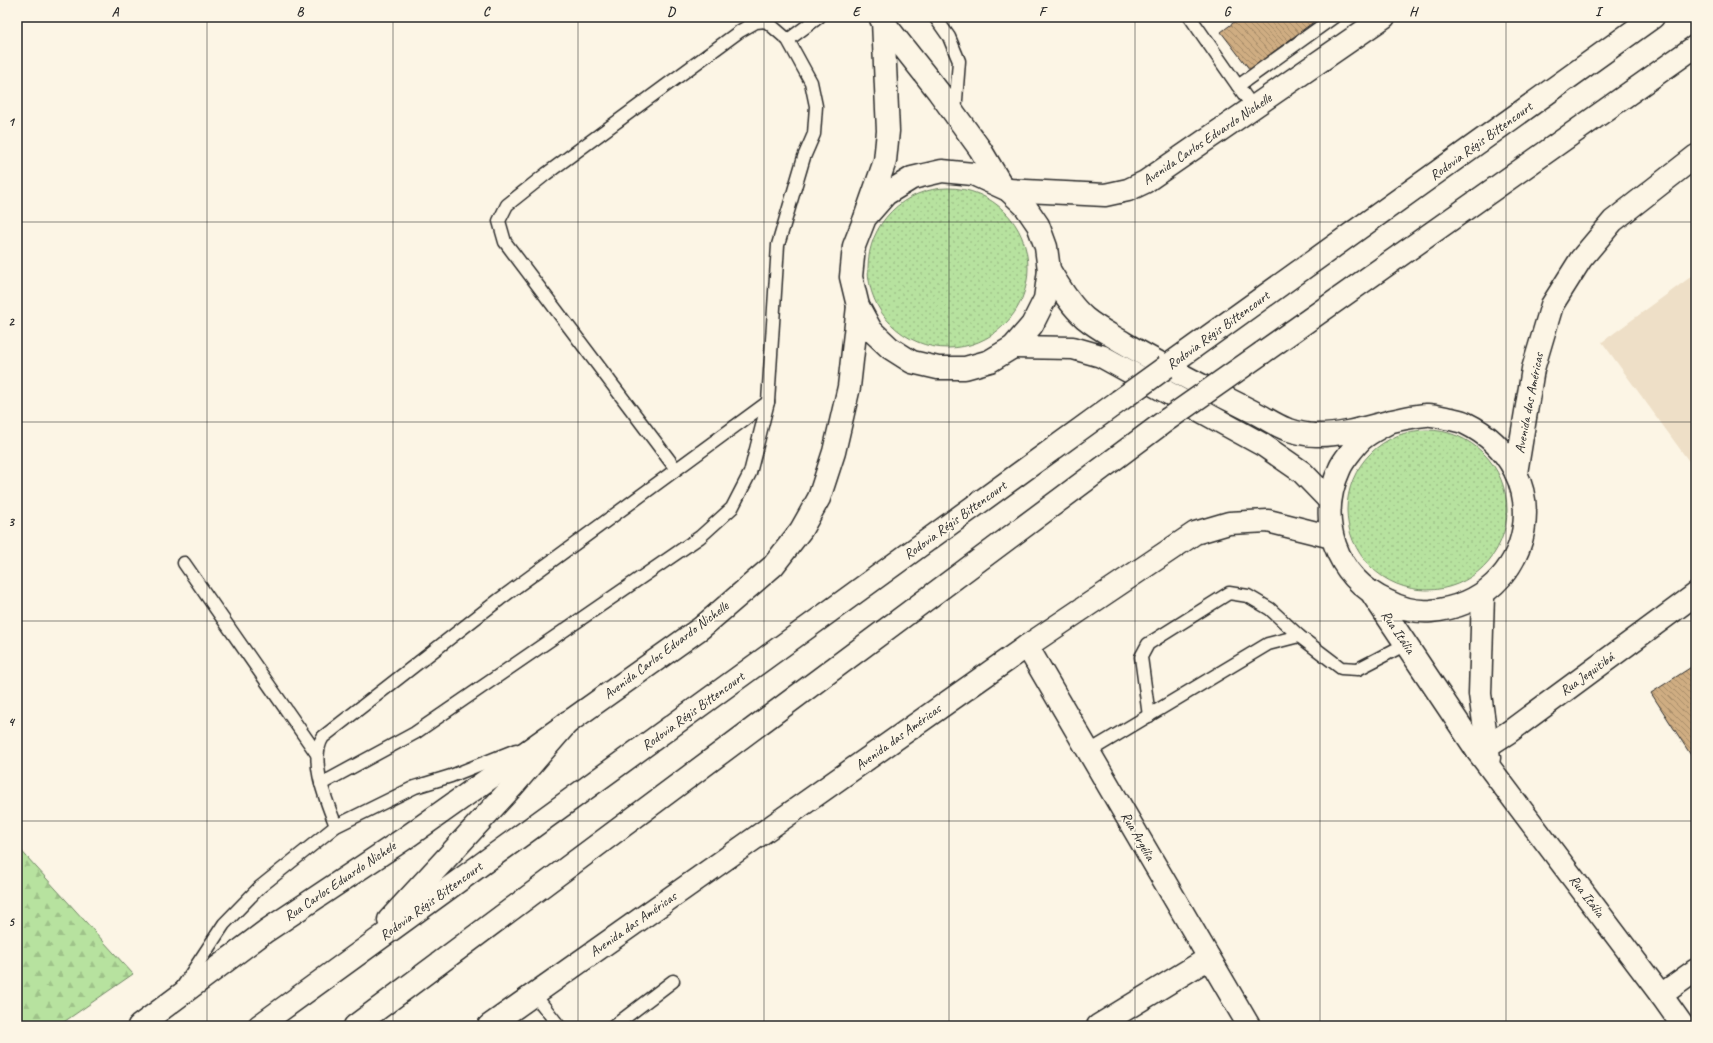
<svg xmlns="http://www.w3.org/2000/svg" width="1713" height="1043" font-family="Caveat,sans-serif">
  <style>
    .built { fill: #eedfc7 }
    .grass { fill: url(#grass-dots); stroke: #718665 }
    .forest { fill: url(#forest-firs); stroke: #718665 }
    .building { fill: url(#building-back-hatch); stroke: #2b2b2b }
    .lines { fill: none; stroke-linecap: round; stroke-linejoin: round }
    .service-casing { stroke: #2b2b2b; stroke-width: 15 }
    .minor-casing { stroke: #2b2b2b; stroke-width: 25 }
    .secondary-casing { stroke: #2b2b2b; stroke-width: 25 }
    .motorway-casing { stroke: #2b2b2b; stroke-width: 25 }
    .service { stroke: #fcf5e5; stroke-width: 12 }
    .minor { stroke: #fcf5e5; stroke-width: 22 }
    .secondary { stroke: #fcf5e5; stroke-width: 22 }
    .motorway { stroke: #fcf5e5; stroke-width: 22 }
    .motorway-bridge-casing { stroke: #2b2b2b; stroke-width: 25; stroke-linecap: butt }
    .motorway-bridge { stroke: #fcf5e5; stroke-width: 22 }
    .grid { fill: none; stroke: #2b2b2b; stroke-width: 1; stroke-opacity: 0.55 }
    .labels { text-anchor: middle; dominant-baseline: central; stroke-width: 4; stroke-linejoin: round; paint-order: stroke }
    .street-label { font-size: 14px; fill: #2b2b2b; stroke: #fcf5e5 }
    .neatline { fill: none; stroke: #2b2b2b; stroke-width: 1.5 }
    .grid-label { font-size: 13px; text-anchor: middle; font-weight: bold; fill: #2b2b2b }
  </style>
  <defs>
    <pattern id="grass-dots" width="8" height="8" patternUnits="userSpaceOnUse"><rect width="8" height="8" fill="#b7e29f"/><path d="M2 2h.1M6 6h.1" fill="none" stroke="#9ec289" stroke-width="1.8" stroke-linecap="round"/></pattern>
    <pattern id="forest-firs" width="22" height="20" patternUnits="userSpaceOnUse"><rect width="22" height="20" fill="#b7e29f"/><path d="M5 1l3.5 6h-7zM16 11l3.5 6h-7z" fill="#9ec289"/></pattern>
    <pattern id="building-back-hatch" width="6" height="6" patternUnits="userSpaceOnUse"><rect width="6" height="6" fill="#cfad82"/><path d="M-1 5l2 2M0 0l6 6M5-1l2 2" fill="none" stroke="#a88d6b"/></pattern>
  </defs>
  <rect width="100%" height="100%" fill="#fcf5e5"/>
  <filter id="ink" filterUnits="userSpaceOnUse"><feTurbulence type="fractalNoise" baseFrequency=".025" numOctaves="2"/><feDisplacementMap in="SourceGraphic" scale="8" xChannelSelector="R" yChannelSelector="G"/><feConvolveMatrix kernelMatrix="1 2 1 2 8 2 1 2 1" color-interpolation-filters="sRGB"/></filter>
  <g filter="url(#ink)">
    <polygon class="built" points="1696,273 1696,471 1602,342"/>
    <g class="grass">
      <circle cx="948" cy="268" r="80"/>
      <circle cx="1427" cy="510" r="80"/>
    </g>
    <polygon class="forest" points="17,846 133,974 58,1026 17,1026"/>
    <g class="building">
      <polygon points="1241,17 1320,17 1250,70 1221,32"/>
      <polygon points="1696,664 1696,763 1651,693"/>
    </g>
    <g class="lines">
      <defs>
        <g id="service">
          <polyline points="935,17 949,37 959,61 955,113"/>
          <polyline points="1190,17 1238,86 1334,17"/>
          <polyline points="788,40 819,17"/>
          <polyline points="1238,86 1253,107"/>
          <polyline points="184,563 317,754"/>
          <polyline points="1149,716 1141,657 1148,644 1229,593 1248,596 1270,609 1299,636"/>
          <polyline points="1088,752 1268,644 1299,636 1341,668 1358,669 1406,644"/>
          <polyline points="321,784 415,733 700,537 732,508 750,473 768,402 778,245 804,157 814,134 816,106 811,82 788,40 766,21 756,22 740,31 546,174 507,205 499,221 505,242 676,469"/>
          <path d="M 336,826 C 327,802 308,760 323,737 L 500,599 L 768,402"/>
          <polyline points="183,986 224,924 260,887 336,826 415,787 451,776 516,750"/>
          <polyline points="534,994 559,1026"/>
          <polyline points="614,1026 673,981"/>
        </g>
        <g id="minor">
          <polyline points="1373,595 1478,752 1661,995 1683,1026"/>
          <polyline points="1483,595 1480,694 1489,758"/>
          <polyline points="1027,646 1249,1026"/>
          <polyline points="1478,752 1509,732 1696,594"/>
          <polyline points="1661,995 1696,970"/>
          <polyline points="1098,1026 1209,958"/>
        </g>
        <g id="secondary">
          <polyline points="881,19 938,91 980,149 1002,186"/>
          <polyline points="1008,190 1105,195 1128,190 1145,182 1384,17"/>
          <polyline points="865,218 886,194 912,178 942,171 973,174 1008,190 1025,206 1038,225 1046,247 1049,270 1045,299 1032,325 1013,347 990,361 965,368 938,368 912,362 890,348 871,330 858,306 851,277 854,246 865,218 885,161 888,131 883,21"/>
          <path d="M 1049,270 C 1060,287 1070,305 1085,318 C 1097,328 1111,335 1124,343 C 1156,362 1189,379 1222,396 C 1236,403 1250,410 1263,417 C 1270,421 1278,426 1286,429 C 1295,432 1306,435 1316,435 C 1354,436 1388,418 1426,415 C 1434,414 1443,418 1451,419 C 1455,420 1461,421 1465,423 C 1560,469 1537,601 1431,611 C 1416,612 1400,608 1387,601 C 1335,577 1316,520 1340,468 C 1343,461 1355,446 1361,440 C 1369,432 1382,427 1391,421"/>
          <polyline points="1013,347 1073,348 1101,356 1263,445 1302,472 1330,501"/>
          <polyline points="1516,473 1533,369 1552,305 1581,259 1613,221 1696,156"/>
          <polyline points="139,1026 266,931 404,839 701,628 773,566 801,530 819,498 834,452 849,387 858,306"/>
          <polyline points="489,1026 1027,646 1195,533 1229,523 1268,521 1332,537"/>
        </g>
        <g id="motorway">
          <polyline points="1262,353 1696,46"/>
          <polyline points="1166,367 1653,17"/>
          <polyline points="389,920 512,787 568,722"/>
          <polyline points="259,1026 1119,401"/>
          <polyline points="355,1026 1168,419"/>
        </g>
      </defs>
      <use href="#service" class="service-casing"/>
      <use href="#minor" class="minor-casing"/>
      <use href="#secondary" class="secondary-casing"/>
      <use href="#motorway" class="motorway-casing"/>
      <use href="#service" class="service"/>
      <use href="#minor" class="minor"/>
      <use href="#secondary" class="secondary"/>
      <use href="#motorway" class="motorway"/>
      <defs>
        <g id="motorway-bridge">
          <polyline points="1119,401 1166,367"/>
          <polyline points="1168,419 1262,353"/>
        </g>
      </defs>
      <use href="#motorway-bridge" class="motorway-bridge-casing"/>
      <use href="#motorway-bridge" class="motorway-bridge"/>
    </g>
  </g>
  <path class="grid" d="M 207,17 L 207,1026M 393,17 L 393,1026M 578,17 L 578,1026M 764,17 L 764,1026M 949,17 L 949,1026M 1135,17 L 1135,1026M 1320,17 L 1320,1026M 1506,17 L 1506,1026M 17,222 L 1696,222M 17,422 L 1696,422M 17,621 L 1696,621M 17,821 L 1696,821"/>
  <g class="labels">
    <g class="street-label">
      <text transform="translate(1207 139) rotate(-34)">Avenida Carlos Eduardo Nichelle</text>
      <text transform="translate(1481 141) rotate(-36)">Rodovia Régis Bittencourt</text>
      <text transform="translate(1218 330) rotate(-36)">Rodovia Régis Bittencourt</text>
      <text transform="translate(1529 403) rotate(-79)">Avenida das Américas</text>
      <text transform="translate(955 520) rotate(-36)">Rodovia Régis Bittencourt</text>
      <text transform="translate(1398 632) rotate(56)">Rua Itália</text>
      <text transform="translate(666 650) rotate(-37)">Avenida Carlos Eduardo Nichelle</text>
      <text transform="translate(1587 674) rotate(-36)">Rua Jequitibá</text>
      <text transform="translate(693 711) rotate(-36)">Rodovia Régis Bittencourt</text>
      <text transform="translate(898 737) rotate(-36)">Avenida das Américas</text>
      <text transform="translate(1138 836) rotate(60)">Rua Argélia</text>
      <text transform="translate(340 881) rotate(-34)">Rua Carlos Eduardo Nichele</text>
      <text transform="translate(1587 896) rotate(53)">Rua Itália</text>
      <text transform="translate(431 901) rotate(-36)">Rodovia Régis Bittencourt</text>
      <text transform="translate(633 924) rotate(-35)">Avenida das Américas</text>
    </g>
  </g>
  <rect width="1713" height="1043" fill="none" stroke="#fcf5e5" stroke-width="44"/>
  <rect x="22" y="22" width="1669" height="999" class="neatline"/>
  <g class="grid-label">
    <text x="115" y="16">A</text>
    <text x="300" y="16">B</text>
    <text x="486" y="16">C</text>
    <text x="671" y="16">D</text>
    <text x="856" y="16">E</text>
    <text x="1042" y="16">F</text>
    <text x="1227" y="16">G</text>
    <text x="1413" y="16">H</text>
    <text x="1598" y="16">I</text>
    <text x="11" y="126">1</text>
    <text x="11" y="326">2</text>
    <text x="11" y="526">3</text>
    <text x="11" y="726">4</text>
    <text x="11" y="926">5</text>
  </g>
</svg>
